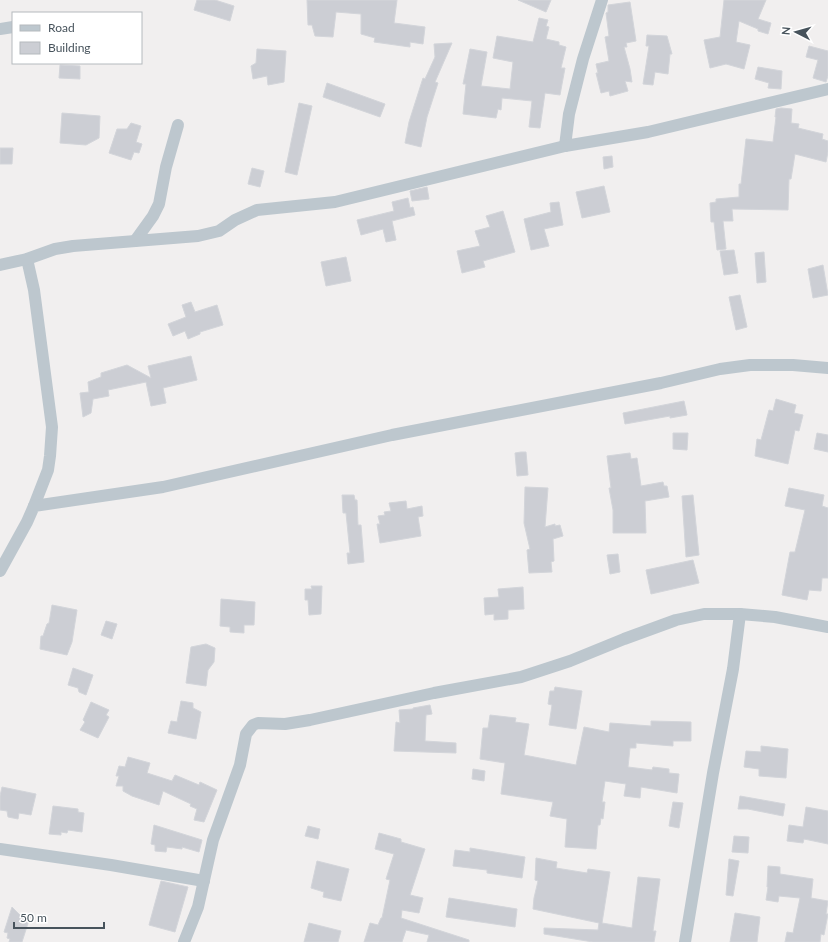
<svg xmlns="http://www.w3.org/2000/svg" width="828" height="942" font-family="Lato,sans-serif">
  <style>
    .building { fill: #ccced4; stroke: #d3d5da }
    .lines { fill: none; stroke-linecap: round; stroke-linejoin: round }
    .minor { stroke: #bdc7ce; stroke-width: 12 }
  </style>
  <rect width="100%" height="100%" fill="#f1efef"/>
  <g class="building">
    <polygon points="197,0 215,0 234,6 230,21 194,10"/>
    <polygon points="307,0 397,0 394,23 425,27 423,44 410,42 410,47 374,42 375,38 361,34 361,14 336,12 333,37 315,36 312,25 308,25"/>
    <polygon points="518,0 551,0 546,12"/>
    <polygon points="724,0 766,0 758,19 771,23 768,34 758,31 758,29 739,21 736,42 750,45 744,69 726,64 710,68 704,40 720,37"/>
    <polygon points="630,2 636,41 626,43 627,47 624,47 630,69 632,82 625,81 628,91 610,96 609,91 601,93 596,73 598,73 596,64 609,61 605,37 609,36 606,13 608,12 608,5"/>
    <polygon points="539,18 548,20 546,26 549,27 546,39 559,42 559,45 566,47 561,68 565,68 560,95 545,93 540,128 529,127 532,101 502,98 501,110 498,109 496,118 463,114 466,84 463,84 470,49 487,52 481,86 510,89 513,62 493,58 497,36 533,42"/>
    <polygon points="647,35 667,36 672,54 670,54 668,74 655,72 653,85 643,84 649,46 646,46"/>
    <polygon points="452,43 435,82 438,83 427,117 421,147 405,143 409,122 423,78 425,79 435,57 434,44"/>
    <polygon points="809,46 828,51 828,76 826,82 813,78 818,60 806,57"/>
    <polygon points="257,49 286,51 284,82 268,85 267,76 253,79 251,66 256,63"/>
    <polygon points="60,65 80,66 80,79 59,78"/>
    <polygon points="758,67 782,71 781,89 768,88 769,83 755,79"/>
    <polygon points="327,83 385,104 380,117 323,97"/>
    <polygon points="299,103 312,106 297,175 285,172"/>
    <polygon points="781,108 792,109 791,123 799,124 798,128 823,134 822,139 828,141 828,152 826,162 795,154 791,179 789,179 788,210 732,209 733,221 723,221 726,249 717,250 714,222 711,222 710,203 716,202 716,199 739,197 739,184 741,184 746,139 773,142 776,117 775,117 776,109"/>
    <polygon points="62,113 100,116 99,138 86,145 60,143"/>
    <polygon points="131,123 141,126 136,142 142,144 139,153 134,152 131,160 109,153 117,129 127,129"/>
    <polygon points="0,148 13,148 12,164 0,164"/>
    <polygon points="612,156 613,167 604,169 603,157"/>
    <polygon points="252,168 264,171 260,187 248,184"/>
    <polygon points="604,186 610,212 582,218 576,192"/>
    <polygon points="427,187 429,199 412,201 410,191"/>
    <polygon points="408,198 410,208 413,207 415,215 392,221 396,240 386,242 383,229 361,235 357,220 394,211 392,202"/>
    <polygon points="559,202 563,225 544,229 549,246 531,250 524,219 551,212 550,203"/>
    <polygon points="503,211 515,252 483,261 485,267 462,273 457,251 480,246 475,231 490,227 486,216"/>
    <polygon points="734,250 738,273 724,275 720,251"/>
    <polygon points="764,252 766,282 757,283 755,253"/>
    <polygon points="346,257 351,281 326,286 321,262"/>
    <polygon points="823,265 828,295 813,298 808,269"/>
    <polygon points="740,295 747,327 736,330 729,297"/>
    <polygon points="191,302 195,312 217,305 223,325 200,332 200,334 188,339 185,331 173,336 168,324 186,317 182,305"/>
    <polygon points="191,356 197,380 163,388 166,403 151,406 146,382 108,390 109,396 93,399 91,413 83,417 80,393 89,392 88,382 101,377 101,373 127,365 151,378 148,366"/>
    <polygon points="776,399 796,405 794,413 803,415 799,431 795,430 788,464 755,456 757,439 761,440 769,410 773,411"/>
    <polygon points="684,401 687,415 670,418 670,416 625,424 623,413"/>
    <polygon points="673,433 688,433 687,450 673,449"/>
    <polygon points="817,433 828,435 828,452 814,449"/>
    <polygon points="521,452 526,452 528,475 517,476 515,453"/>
    <polygon points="630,453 631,459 637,458 641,486 663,482 664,486 667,486 669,497 645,501 646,533 613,533 613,510 609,488 611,488 607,456"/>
    <polygon points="525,487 548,488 545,527 555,524 555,526 560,525 563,536 553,539 554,561 551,562 552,572 529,573 527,550 530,549 524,523"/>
    <polygon points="789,488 824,495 822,506 828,508 828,578 822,578 821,591 809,590 807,600 782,595 790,552 795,552 805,510 785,506"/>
    <polygon points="342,495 354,495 355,500 357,500 358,525 361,525 364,562 348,564 347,553 350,553 346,513 343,513"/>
    <polygon points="693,495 699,555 686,557 682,496"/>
    <polygon points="406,501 407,509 422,506 423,516 418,517 421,536 380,543 377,524 380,524 378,516 385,515 384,512 391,511 389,503"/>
    <polygon points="618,554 620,572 610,574 607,555"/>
    <polygon points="693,560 699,583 651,594 646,570"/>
    <polygon points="311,586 322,586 321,614 309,615 308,600 305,600 305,589 312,589"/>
    <polygon points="523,587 524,609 508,610 508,619 494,620 494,614 485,615 484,598 499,597 498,589"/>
    <polygon points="221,599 255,602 254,625 244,625 244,633 230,632 230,627 220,626"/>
    <polygon points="52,605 77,610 72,642 67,655 40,649 41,636 43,636 47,624 49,623"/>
    <polygon points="106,621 117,624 112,639 101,635"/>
    <polygon points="206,644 215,648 214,662 208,670 206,686 186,683 191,647"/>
    <polygon points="73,668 93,675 86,695 79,692 78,688 68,685"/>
    <polygon points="555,687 582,691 576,729 549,725 552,705 548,704 550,691 554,691"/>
    <polygon points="181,701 193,703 193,708 201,712 196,739 168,733 171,721 177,722"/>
    <polygon points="91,702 109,710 106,715 109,717 98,738 80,730 85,722 83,720"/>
    <polygon points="430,705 432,714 426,715 425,741 456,743 456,753 394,751 396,722 400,723 399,710 413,709 413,708"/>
    <polygon points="490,715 516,718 515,722 529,724 524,755 576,765 584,727 609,732 610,723 651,726 651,721 691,722 691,741 673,741 673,746 636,743 636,748 630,748 628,767 652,770 653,767 669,769 669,773 679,774 677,793 641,787 640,798 624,796 626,784 605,781 602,802 605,802 603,819 601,818 600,825 598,825 596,849 565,847 567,819 550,816 553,802 501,794 505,763 480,759 483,728 488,728"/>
    <polygon points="761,746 788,749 786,778 759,776 759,769 744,767 746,751 761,752"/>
    <polygon points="128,757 150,763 147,773 172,781 175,775 199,785 200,782 217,790 204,822 194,820 197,809 190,806 191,804 163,791 159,805 132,796 123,791 123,786 116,786 119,776 116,776 119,766 125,767"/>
    <polygon points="473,769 485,771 484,781 472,779"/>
    <polygon points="2,787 36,794 31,815 19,813 18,819 8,817 7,811 0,810 0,796"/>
    <polygon points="740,796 785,804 783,816 748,809 738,809"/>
    <polygon points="673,802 683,803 679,828 669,826"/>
    <polygon points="53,806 78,809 78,812 84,813 82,832 68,830 67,833 61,832 61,835 49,834"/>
    <polygon points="806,807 828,811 828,844 804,839 803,843 787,841 789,825 803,827"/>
    <polygon points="154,825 202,840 199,852 182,847 182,849 167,847 166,852 155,851 155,845 151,844"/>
    <polygon points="308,826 320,829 318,839 305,836"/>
    <polygon points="379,833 401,839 401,842 425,849 410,895 423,898 419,913 402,910 401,918 469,940 469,942 427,942 429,935 406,930 402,942 364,942 370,923 378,925 381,918 382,918 390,880 386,879 394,854 375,849"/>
    <polygon points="734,836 749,837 748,853 732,852"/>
    <polygon points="470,848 525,857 522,878 487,873 487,870 453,866 455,850 470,852"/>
    <polygon points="536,858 557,862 556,868 587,873 588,869 610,872 602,923 632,928 638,877 660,879 653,931 656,931 654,942 593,942 544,934 544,928 598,930 599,923 533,909 534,898 538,881 535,880"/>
    <polygon points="729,859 739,861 733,896 726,895"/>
    <polygon points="317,861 349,869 341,901 323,897 324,892 311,888"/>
    <polygon points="768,866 780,867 780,874 813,879 811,898 828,901 826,914 828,914 824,935 821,934 820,942 785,942 787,932 793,933 800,898 779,896 778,902 766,900 768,887 767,887"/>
    <polygon points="161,881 188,887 175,932 149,925"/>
    <polygon points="449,898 517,909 515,927 446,917"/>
    <polygon points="12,907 20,915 31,914 22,942 9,942 10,939 7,938 8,933 4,932"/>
    <polygon points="735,913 760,917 757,942 730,942"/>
    <polygon points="309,923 341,931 338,942 304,942"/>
  </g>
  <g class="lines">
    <g class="minor">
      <polyline points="0,29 13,27"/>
      <polyline points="565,146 569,114 583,59 602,0"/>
      <polyline points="135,241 153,216 159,204 166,167 178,125"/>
      <polyline points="27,259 34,290 52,427 50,456 48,470 34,506"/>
      <polyline points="0,265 27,259 55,249 73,246 198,236 219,231 235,220 257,210 335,202 565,146 648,132 828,89"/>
      <polyline points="0,571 27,522 34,506 163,487 392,435 661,383 720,369 750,365 793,365 828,368"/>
      <polyline points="0,849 111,865 204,881"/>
      <polyline points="184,942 198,907 213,840 240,765 246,734 253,725 258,723 285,724 310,720 434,693 521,677 570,661 624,639 676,620 704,614 740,614"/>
      <polyline points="685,942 713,773 733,669 740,614 775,617 828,627"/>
    </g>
  </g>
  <rect x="12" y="12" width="130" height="52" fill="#ffffff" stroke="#b5babe"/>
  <rect x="20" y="25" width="20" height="6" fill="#bdc7ce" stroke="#b5babe"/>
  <text x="48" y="32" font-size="12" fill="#47535c">Road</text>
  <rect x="20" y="42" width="20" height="12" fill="#ccced4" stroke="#b5babe"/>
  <text x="48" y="52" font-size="12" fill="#47535c">Building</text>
  <g transform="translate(796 32) rotate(276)" stroke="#ffffff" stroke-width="3" paint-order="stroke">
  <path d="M0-3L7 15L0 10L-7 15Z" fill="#47535c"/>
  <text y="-6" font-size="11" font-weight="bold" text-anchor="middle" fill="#47535c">N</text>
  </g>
  <path d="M14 922v6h90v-6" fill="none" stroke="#47535c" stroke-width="2"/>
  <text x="20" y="922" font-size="12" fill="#47535c" stroke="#ffffff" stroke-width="3" paint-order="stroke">50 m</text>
</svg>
